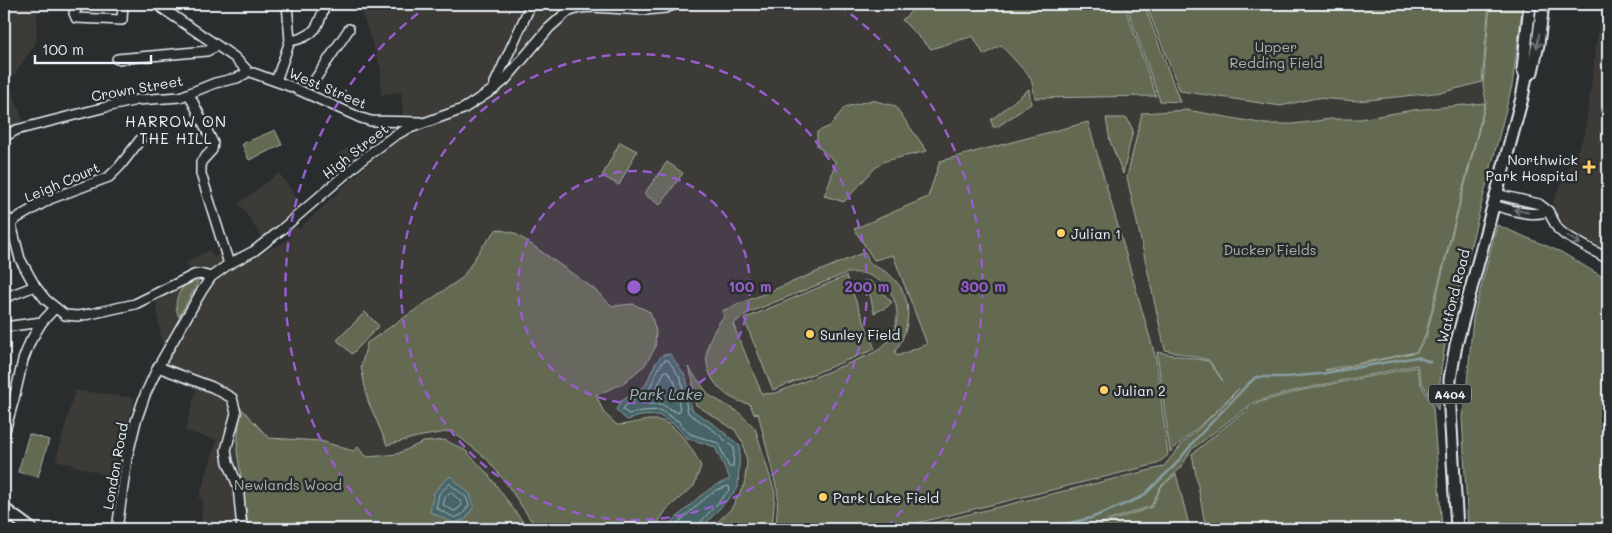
<svg xmlns="http://www.w3.org/2000/svg" width="1612" height="533" font-family="Mali,sans-serif">
  <style>
    .built { fill: #3d3a38 }
    .green { fill: #636b51; stroke: #a6aea4; fill-rule: evenodd }
    .water { fill: #476568; stroke: #879da2 }
    .lines { fill: none; stroke-linecap: round; stroke-linejoin: round }
    .shore { stroke: #a8b9be; stroke-width: 1 }
    .stream { stroke: #879da2; stroke-width: 2.5 }
    .minor-casing { stroke: #e8f1f8; stroke-width: 12 }
    .major-casing { stroke: #e8f1f8; stroke-width: 15 }
    .minor { stroke: #2a2d2e; stroke-width: 9 }
    .major { stroke: #2a2d2e; stroke-width: 11 }
    .oneway { stroke: #6c7275 }
    .ring { fill: none; stroke: #965dcd; stroke-width: 2.5; stroke-dasharray: 9 6 }
    .poi-dot { fill: #ffd166; stroke: #2a2d2e; stroke-width: 2 }
    .labels { text-anchor: middle; dominant-baseline: central; stroke-width: 5; stroke-linejoin: round; paint-order: stroke }
    .shield { fill: #2a2d2e; stroke: #afb6bb; stroke-width: 1 }
    .shield-label { font-size: 12px; font-weight: bold; fill: #e8f1f8 }
    .park-label { font-size: 14px; fill: #acb5ad; stroke: #2a2d2e }
    .street-label { font-size: 14px; fill: #e8f1f8; stroke: #2a2d2e }
    .poi-label { font-size: 14px; fill: #e8f1f8; stroke: #2a2d2e; text-anchor: start }
    .neighbourhood-label { font-size: 15px; letter-spacing: 1px; fill: #e8f1f8; stroke: #2a2d2e }
    .water-label { font-size: 15px; font-style: italic; fill: #a8b9be; stroke: #2a2d2e }
    .centre { fill: #965dcd; stroke: #2a2d2e; stroke-width: 2.5 }
    .ring-label { font-size: 15px; text-anchor: middle; font-weight: bold; fill: #965dcd; stroke: #2a2d2e; stroke-width: 5; stroke-linejoin: round; paint-order: stroke }
  </style>
  <rect width="100%" height="100%" fill="#2a2d2e"/>
  <filter id="ink" filterUnits="userSpaceOnUse"><feTurbulence type="fractalNoise" baseFrequency=".02" numOctaves="2"/><feDisplacementMap in="SourceGraphic" scale="10" xChannelSelector="R" yChannelSelector="G"/><feConvolveMatrix kernelMatrix="1 2 1 2 8 2 1 2 1" color-interpolation-filters="sRGB"/></filter>
  <g filter="url(#ink)">
    <g class="built">
      <polygon points="4,4 38,4 36,43 9,82 23,120 4,133"/>
      <polygon points="359,4 504,4 521,10 519,17 521,18 517,26 515,26 505,51 516,47 535,4 1520,4 1512,87 1451,322 1441,369 1431,372 1443,529 200,529 203,500 199,498 217,440 185,431 197,386 215,391 217,382 165,366 155,295 192,274 186,262 210,250 214,257 222,253 229,266 283,243 291,236 279,223 263,239 239,203 279,173 301,204 286,218 299,229 370,162 399,139 413,133 427,130 429,117 403,117 401,92 381,95 381,69"/>
      <polygon points="1608,22 1608,260 1581,243 1554,216 1553,201 1585,134 1599,24"/>
      <polygon points="388,123 397,132 347,169 335,155"/>
      <polygon points="75,390 135,398 112,477 56,460"/>
    </g>
    <g class="green">
      <polygon points="919,4 1124,4 1156,96 1035,98 1031,78 1001,45 984,55 973,36 931,49 902,20"/>
      <polygon points="1126,4 1144,4 1180,102 1160,101"/>
      <polygon points="1146,4 1489,4 1482,82 1444,92 1358,101 1316,98 1281,106 1180,91"/>
      <polygon points="1490,4 1523,4 1512,86 1445,345 1441,369 1438,410 1422,383 1417,365 1297,390 1254,402 1191,450 1181,468 1161,486 1151,506 1083,529 908,529 1163,467 1184,442 1221,408 1239,388 1211,416 1170,452 1157,352 1208,361 1223,381 1209,360 1165,350 1127,177 1142,113 1187,110 1265,124 1293,124 1331,119 1360,119 1413,110 1485,103 1425,336 1416,352 1325,370 1334,370 1417,352 1426,337 1486,102 1483,85"/>
      <polygon points="1029,89 1031,104 997,127 993,127 991,120"/>
      <polygon points="872,100 895,106 927,151 885,161 874,169 844,202 824,196 831,178 835,161 817,146 817,132 830,126 845,107"/>
      <polygon points="1106,118 1127,118 1133,130 1123,174 1110,141"/>
      <path d="M 1088,122 L 1156,359 L 1168,455 L 1157,464 L 901,527 L 900,529 L 776,529 L 778,494 L 758,413 L 754,414 L 750,404 C 721,400 699,372 709,343 C 712,333 718,324 724,316 L 722,311 L 865,252 C 867,255 868,261 870,263 C 874,267 885,270 890,275 C 914,296 912,327 895,352 L 897,356 L 927,344 L 893,255 L 874,260 L 854,229 L 928,197 L 940,161 ZM 847,273 C 853,273 860,272 866,274 C 905,287 908,337 871,354 L 776,393 L 762,394 L 733,324 L 748,313 Z"/>
      <polygon points="275,130 282,145 249,160 242,144"/>
      <polygon points="620,142 637,151 619,185 602,176"/>
      <polygon points="667,162 683,173 660,205 644,194"/>
      <polygon points="1497,225 1561,252 1608,280 1608,529 1468,529 1462,416 1466,394 1473,318"/>
      <path d="M 497,229 L 514,233 L 525,240 L 594,289 L 612,306 L 633,304 L 650,312 L 656,331 L 655,348 L 645,365 L 622,384 L 596,395 L 604,413 L 617,425 C 630,425 643,419 656,420 C 676,421 693,450 701,466 L 694,486 L 667,509 L 654,529 L 537,529 L 506,483 L 487,459 L 452,431 L 417,437 L 387,445 L 368,401 L 361,367 L 367,343 L 462,278 L 482,247 Z"/>
      <polygon points="846,276 875,349 773,390 744,319"/>
      <path d="M 192,279 L 196,279 L 198,282 L 179,317 C 172,302 179,288 192,279 Z"/>
      <polygon points="867,281 870,281 892,302 887,307 874,313"/>
      <polygon points="365,312 379,326 352,354 337,340"/>
      <polygon points="688,367 710,396 737,411 755,428 775,493 772,529 710,529 731,509 744,485 747,463 743,443 735,430 696,405 692,394 693,380"/>
      <polygon points="1416,367 1421,384 1433,407 1442,529 1206,529 1192,454 1226,426 1256,403 1299,391"/>
      <polygon points="240,407 269,438 321,441 353,451 358,447 364,455 369,457 397,454 423,442 445,440 466,451 487,473 528,529 249,529 237,451"/>
      <polygon points="29,434 49,440 38,477 18,472"/>
      <polygon points="1176,474 1190,529 1088,529 1152,507 1161,487"/>
    </g>
    <g class="water">
      <polygon points="670,354 686,377 692,410 715,425 740,446 738,488 701,529 664,529 699,497 714,486 730,479 715,447 687,438 675,425 658,415 641,416 627,420 616,410 620,402 645,386 655,364 662,355"/>
      <polygon points="450,476 470,494 474,506 466,519 454,523 430,512 434,492"/>
    </g>
    <g class="lines">
      <g class="shore">
        <polygon points="665,360 668,360 681,379 688,413 712,429 734,448 733,467 729,467 718,443 690,434 678,421 660,410 641,411 629,414 623,410 625,406 649,390 659,367"/>
        <polygon points="667,371 675,382 680,410 678,413 661,404 647,404 645,402 645,400 655,392 664,372"/>
        <polygon points="450,484 466,497 469,505 463,514 455,518 436,508 439,494"/>
        <polygon points="449,493 452,493 460,501 462,505 458,509 454,511 443,505 445,498"/>
        <polyline points="671,529 702,501 716,490 729,486 730,489 699,524 697,529"/>
      </g>
      <polyline class="stream" points="1043,529 1091,518 1142,497 1175,465 1196,439 1246,386 1256,377 1286,377 1320,374 1417,357 1430,362"/>
      <defs>
        <g id="minor">
          <polyline points="79,4 74,13 76,18 122,20 123,4"/>
          <polyline points="156,4 234,57 246,69"/>
          <polyline points="287,4 290,41"/>
          <polyline points="1555,4 1599,4"/>
          <polyline points="117,59 207,51 213,48 215,45"/>
          <polyline points="253,73 292,87 361,118 371,121 420,122"/>
          <path d="M 276,81 L 290,41 C 315,37 319,26 325,4"/>
          <polyline points="312,84 349,29"/>
          <polyline points="494,89 495,83 531,4"/>
          <polyline points="189,94 213,143 212,150 201,162 201,174 229,264"/>
          <polyline points="4,137 16,130 106,107 137,100 180,97 215,83 237,78 245,74"/>
          <polyline points="1496,194 1539,204 1548,211 1558,229 1565,235 1608,259"/>
          <path d="M 1493,205 C 1509,209 1532,218 1548,211"/>
          <polyline points="4,213 11,224 20,259 35,286 46,300 65,315 78,316 90,314 135,304 194,275 200,274 211,277"/>
          <polyline points="11,224 17,218 50,199 109,177 120,166 140,140"/>
          <polyline points="4,298 35,286"/>
          <polyline points="4,327 42,322 55,308"/>
          <polyline points="158,367 212,387 232,398 236,413 226,450 228,462 238,486 242,529"/>
          <polyline points="4,434 14,399 23,360 30,342 42,322"/>
          <polyline points="117,529 127,458 136,421 145,395 158,367 201,292 211,277 229,264 254,251 281,230 364,158 394,136 407,129 463,109 494,89 505,80 549,28 567,12 579,8 591,7 645,10 665,8 676,4"/>
        </g>
        <g id="major">
          <polyline points="1526,76 1532,72 1538,44 1543,4"/>
          <polyline points="4,509 31,529"/>
          <polyline points="1457,529 1450,410 1450,379 1456,345 1522,98 1526,76 1523,69 1530,4"/>
        </g>
      </defs>
      <use href="#minor" class="minor-casing"/>
      <use href="#major" class="major-casing"/>
      <use href="#minor" class="minor"/>
      <use href="#major" class="major"/>
    </g>
    <defs><path id="oneway-shaft" d="M-6 0H5M1.5-3L5.5 0L1.5 3" fill="none" stroke-width="1.6" stroke-linecap="round" stroke-linejoin="round" transform="scale(1.25)"/></defs>
    <g class="oneway">
      <use href="#oneway-shaft" transform="translate(1538 41) rotate(99)"/>
      <use href="#oneway-shaft" transform="translate(1521 211) rotate(-168)"/>
      <use href="#oneway-shaft" transform="translate(1574 240) rotate(32)"/>
    </g>
  </g>
  <circle cx="634" cy="287" r="116" fill="#965dcd" fill-opacity=".12"/>
  <g class="ring">
    <circle cx="634" cy="287" r="116"/>
    <circle cx="634" cy="287" r="233"/>
    <path d="M381 527A349 349 0 0 1 429 5M839 5A349 349 0 0 1 887 527"/>
  </g>
  <g class="poi-dot">
    <path d="M1586.5 159.5h5v5h5v5h-5v5h-5v-5h-5v-5h5z"/>
    <circle cx="1061" cy="233" r="5"/>
    <circle cx="810" cy="334" r="5"/>
    <circle cx="1104" cy="390" r="5"/>
    <circle cx="823" cy="497" r="5"/>
  </g>
  <g class="labels">
    <rect class="shield" x="1429" y="384.5" width="42" height="19" rx="4"/>
    <g class="shield-label">
      <text x="1450" y="394">A404</text>
    </g>
    <g class="park-label">
      <text x="1276" y="46">Upper<tspan x="1276" dy="16">Redding Field</tspan></text>
      <text x="1270" y="249">Ducker Fields</text>
      <text x="288" y="484">Newlands Wood</text>
    </g>
    <g class="street-label">
      <text transform="translate(137 88) rotate(-10)">Crown Street</text>
      <text transform="translate(328 88) rotate(23)">West Street</text>
      <text transform="translate(355 151) rotate(-38)">High Street</text>
      <text transform="translate(62 182) rotate(-23)">Leigh Court</text>
      <text transform="translate(1453 296) rotate(-76)">Watford Road</text>
      <text transform="translate(115 466) rotate(-80)">London Road</text>
    </g>
    <g class="poi-label">
      <text x="1578" y="159" text-anchor="end">Northwick<tspan x="1578" dy="16">Park Hospital</tspan></text>
      <text x="1071" y="233">Julian 1</text>
      <text x="820" y="334">Sunley Field</text>
      <text x="1114" y="390">Julian 2</text>
      <text x="833" y="497">Park Lake Field</text>
    </g>
    <g class="neighbourhood-label">
      <text x="176" y="121">HARROW ON<tspan x="176" dy="17">THE HILL</tspan></text>
    </g>
    <g class="water-label">
      <text x="666" y="394">Park Lake</text>
    </g>
  </g>
  <circle cx="634" cy="287" r="8" class="centre"/>
  <g class="ring-label">
    <text x="750" y="292">100 m</text>
    <text x="867" y="292">200 m</text>
    <text x="983" y="292">300 m</text>
  </g>
  <rect width="1612" height="533" fill="none" stroke="#2a2d2e" stroke-width="20"/>
  <rect x="10" y="10" width="1592" height="513" fill="none" stroke="#e8f1f8" stroke-width="2" filter="url(#ink)"/>
  <path d="M35 55v8h116v-8" fill="none" stroke="#e8f1f8" stroke-width="2.5"/>
  <text x="42" y="55" font-size="15" fill="#e8f1f8" stroke="#2a2d2e" stroke-width="4" paint-order="stroke">100 m</text>
</svg>
